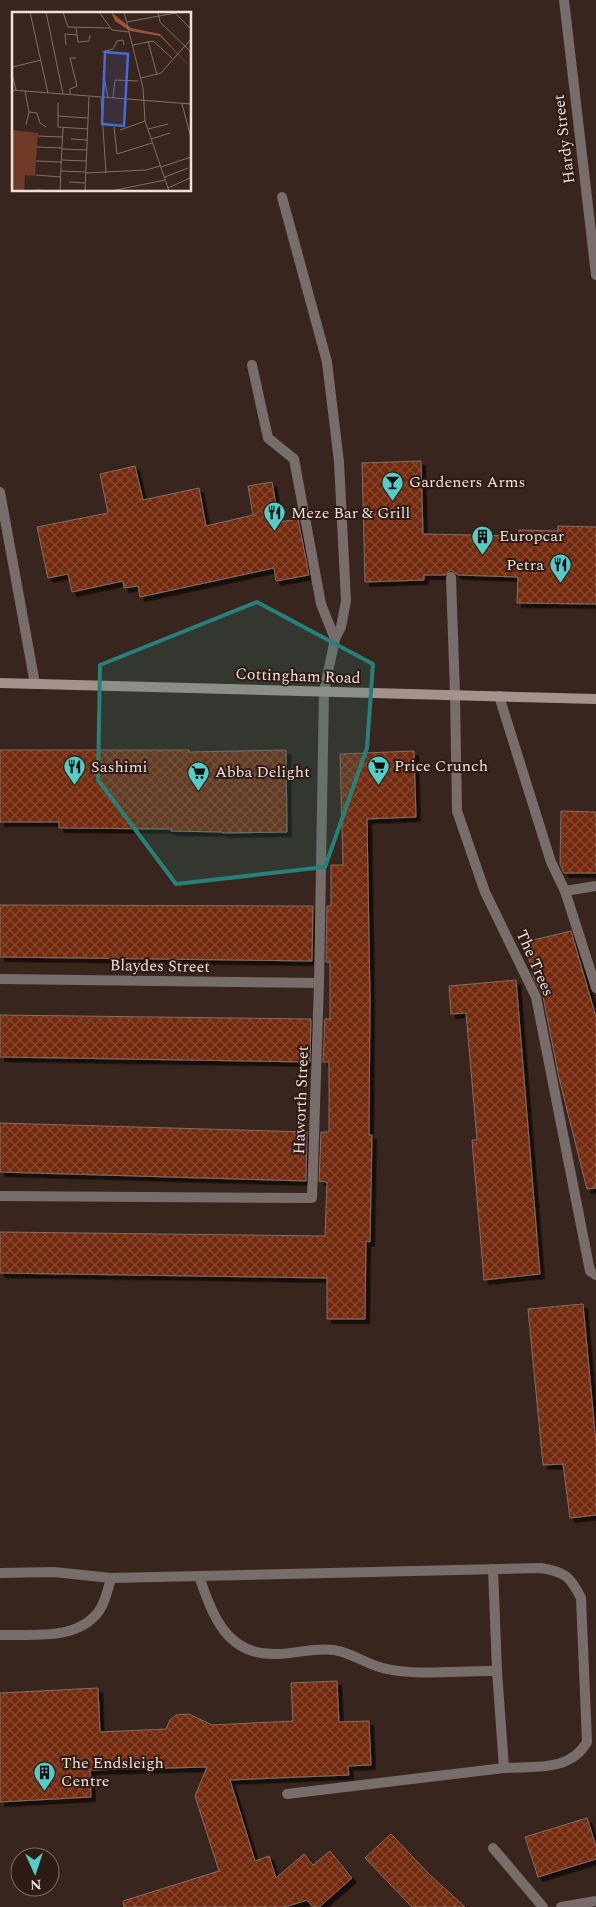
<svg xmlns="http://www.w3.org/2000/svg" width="596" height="1907" font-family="Spectral,serif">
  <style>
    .building { fill: url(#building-cross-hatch); stroke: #846d65; filter: url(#shadow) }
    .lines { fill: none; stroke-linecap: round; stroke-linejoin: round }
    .service { stroke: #786d6a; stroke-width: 10 }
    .minor { stroke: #786d6a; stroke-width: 10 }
    .secondary { stroke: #a4938d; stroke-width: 10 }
    .marked { fill: #258179; fill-opacity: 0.2; stroke: #258179; stroke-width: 4; stroke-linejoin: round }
    .labels { text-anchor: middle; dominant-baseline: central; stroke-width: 4; stroke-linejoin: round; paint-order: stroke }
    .street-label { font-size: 16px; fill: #efe1dc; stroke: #2e1b15 }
    .poi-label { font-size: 16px; fill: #efe1dc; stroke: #2e1b15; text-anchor: start }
    .inset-road { fill: none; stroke: #81706a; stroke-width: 1 }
    .view { fill: #476bd9; fill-opacity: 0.15; stroke: #476bd9; stroke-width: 2.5 }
    .inset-edge { fill: none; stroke: #efe1dc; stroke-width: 2.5 }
  </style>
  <defs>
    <pattern id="building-cross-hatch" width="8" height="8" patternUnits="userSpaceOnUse" patternTransform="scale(1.25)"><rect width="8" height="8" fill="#732b0f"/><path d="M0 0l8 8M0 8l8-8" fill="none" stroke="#874931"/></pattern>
    <filter id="shadow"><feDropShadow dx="4.5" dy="4.5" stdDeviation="0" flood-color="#0009"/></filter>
  </defs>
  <rect width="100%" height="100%" fill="#38251e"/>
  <g class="building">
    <polygon points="421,461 423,534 518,536 519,530 558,531 558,526 596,527 596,604 517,603 518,577 458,575 451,570 445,575 424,575 424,580 365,582 362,463"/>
    <polygon points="135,466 143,500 199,488 206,526 253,515 248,486 272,482 279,522 298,519 309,575 276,581 274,568 140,597 138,586 124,588 123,581 72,592 68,574 48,578 37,527 108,513 100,474"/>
    <polygon points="0,750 189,750 189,752 286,750 287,832 222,833 222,832 171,831 171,829 59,828 59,822 0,822"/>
    <polygon points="414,751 416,817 367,819 370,999 369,1135 372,1135 370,1242 366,1241 365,1319 327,1319 327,1278 0,1273 0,1232 325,1236 327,1182 319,1181 321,1132 329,1132 329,1062 323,1062 325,1019 330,1019 330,962 326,962 327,906 331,906 331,865 343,865 340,754"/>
    <polygon points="561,811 596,812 596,873 564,873 560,864"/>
    <polygon points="0,905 313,906 312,961 0,957"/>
    <polygon points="571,931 596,1017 596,1188 587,1189 559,1078 543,996 533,976 525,942"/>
    <polygon points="516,980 540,1274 484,1280 472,1140 477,1140 466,1013 451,1014 449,986"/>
    <polygon points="0,1015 311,1019 310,1062 0,1057"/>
    <polygon points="0,1123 307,1132 306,1181 0,1172"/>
    <polygon points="583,1304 596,1443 596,1515 570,1518 563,1464 543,1465 528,1309"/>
    <polygon points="337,1681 339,1722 369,1721 371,1765 348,1766 349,1775 230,1780 255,1861 269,1856 276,1878 304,1854 313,1865 330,1851 352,1878 319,1907 313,1907 307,1900 285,1907 124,1907 123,1901 219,1871 195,1796 207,1767 90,1770 91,1797 0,1802 0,1693 98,1688 100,1732 166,1729 170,1720 176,1715 189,1714 212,1725 293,1721 291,1683"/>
    <polygon points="587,1818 596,1846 596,1859 538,1877 525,1837"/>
    <polygon points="391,1834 430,1875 465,1907 412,1907 365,1858"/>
  </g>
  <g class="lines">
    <g class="service">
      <polyline points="282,197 327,362 339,462 346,601 341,627 335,639 324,691"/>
      <polyline points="252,365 268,438 294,459 321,604 335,639"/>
      <polyline points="0,492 35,684"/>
      <polyline points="451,577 455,695"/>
      <polyline points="499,696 551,862 565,891 596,988"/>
      <polyline points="565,891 596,886"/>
      <polyline points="493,1569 497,1671"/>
      <path d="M 0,1573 L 54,1572 L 111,1578 C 108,1589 105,1603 99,1611 C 77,1641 33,1634 0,1635"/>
      <path d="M 111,1578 L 541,1568 C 565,1572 570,1576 581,1598 L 587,1742 C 570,1772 534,1766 504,1768 L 497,1671 C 465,1670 417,1676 387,1669 C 369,1666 353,1653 334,1650 C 315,1647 296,1654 277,1654 C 227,1656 213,1617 199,1576"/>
      <polyline points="287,1794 504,1768"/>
      <polyline points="493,1848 543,1907"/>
    </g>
    <g class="minor">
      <polyline points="564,0 596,275"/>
      <polyline points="455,695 457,811 485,892 536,997 590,1271 596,1275"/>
      <polyline points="0,979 319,983"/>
      <polyline points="0,1196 312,1198 319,983 324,691"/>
      <polyline points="561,1907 596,1901"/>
    </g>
    <polyline class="secondary" points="0,683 596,699"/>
  </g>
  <path class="marked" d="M 257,602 L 373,664 L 367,748 L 325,867 L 176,884 L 98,780 L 100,665 Z"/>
  <defs>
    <symbol id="bar-pin" viewBox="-11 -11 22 30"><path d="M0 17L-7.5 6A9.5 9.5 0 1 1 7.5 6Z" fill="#54cdc7" stroke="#2e1b15"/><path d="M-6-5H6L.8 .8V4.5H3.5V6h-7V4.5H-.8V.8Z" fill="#111"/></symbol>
    <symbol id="restaurant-pin" viewBox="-11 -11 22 30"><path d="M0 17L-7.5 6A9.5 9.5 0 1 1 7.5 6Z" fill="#54cdc7" stroke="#2e1b15"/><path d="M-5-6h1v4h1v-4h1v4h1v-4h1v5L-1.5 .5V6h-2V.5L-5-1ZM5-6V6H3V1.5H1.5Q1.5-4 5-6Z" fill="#111"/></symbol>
    <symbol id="building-pin" viewBox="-11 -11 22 30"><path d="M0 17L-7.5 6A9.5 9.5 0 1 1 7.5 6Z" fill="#54cdc7" stroke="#2e1b15"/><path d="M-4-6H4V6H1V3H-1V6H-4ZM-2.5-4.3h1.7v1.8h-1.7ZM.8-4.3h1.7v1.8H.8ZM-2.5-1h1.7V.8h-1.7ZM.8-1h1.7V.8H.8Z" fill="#111"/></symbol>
    <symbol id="supermarket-pin" viewBox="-11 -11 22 30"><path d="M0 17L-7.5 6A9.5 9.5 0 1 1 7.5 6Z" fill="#54cdc7" stroke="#2e1b15"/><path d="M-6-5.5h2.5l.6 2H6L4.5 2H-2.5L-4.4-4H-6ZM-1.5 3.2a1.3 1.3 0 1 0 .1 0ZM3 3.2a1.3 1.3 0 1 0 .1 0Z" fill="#111"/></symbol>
  </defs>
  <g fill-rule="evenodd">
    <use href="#bar-pin" x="380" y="470" width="25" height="34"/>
    <use href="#restaurant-pin" x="262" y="500" width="25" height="34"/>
    <use href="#building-pin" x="470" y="524" width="25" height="34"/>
    <use href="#restaurant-pin" x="548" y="552" width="25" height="34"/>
    <use href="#supermarket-pin" x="366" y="754" width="25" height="34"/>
    <use href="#restaurant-pin" x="62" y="754" width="25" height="34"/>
    <use href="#supermarket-pin" x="186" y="760" width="25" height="34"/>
    <use href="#building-pin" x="32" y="1760" width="25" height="34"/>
  </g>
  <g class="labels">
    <g class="street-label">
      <text transform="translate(564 139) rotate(-97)">Hardy Street</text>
      <text transform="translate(298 676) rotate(2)">Cottingham Road</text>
      <text transform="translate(535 963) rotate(66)">The Trees</text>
      <text transform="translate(160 966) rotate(1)">Blaydes Street</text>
      <text transform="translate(301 1100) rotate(-88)">Haworth Street</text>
    </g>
    <g class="poi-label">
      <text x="409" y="482">Gardeners Arms</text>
      <text x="291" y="513">Meze Bar &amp; Grill</text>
      <text x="499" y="536">Europcar</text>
      <text x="544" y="565" text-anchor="end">Petra</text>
      <text x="394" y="766">Price Crunch</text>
      <text x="91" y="767">Sashimi</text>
      <text x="215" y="772">Abba Delight</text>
      <text x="61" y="1763">The Endsleigh<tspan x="61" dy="18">Centre</tspan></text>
    </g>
  </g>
  <g transform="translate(12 12)">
    <rect width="179" height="179" fill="#38251e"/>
    <path d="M 0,118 L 26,121 L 23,164 L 13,163 L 12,179 L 0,178 Z" fill="#6f3b28"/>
    <path d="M 99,0 L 119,16 L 148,22 L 179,56 L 148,24 L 118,19 L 103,9 Z" fill="#9f5237"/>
    <path class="inset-road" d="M 18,0 L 36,81M 34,0 L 51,82M 51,0 L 56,15 L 98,16M 87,0 L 100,18 L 117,20M 112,0 L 131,76 L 133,109 L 157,179M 146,0 L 148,10 L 179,40M 115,10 L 163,1 L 179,17M 64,16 L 66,30 L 77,29 L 78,23M 136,29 L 145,63M 54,33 L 53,22 L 65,23M 121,33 L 141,29 L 160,46M 90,40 L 101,37 L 105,29 L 111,28 L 112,33M 0,55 L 29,48M 91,59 L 96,86M 0,62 L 4,78M 129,66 L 149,61 L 179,27M 0,78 L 179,92M 13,79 L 17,100 L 14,113M 58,82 L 58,77 L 65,74 L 58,46 L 64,46M 89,86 L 94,161M 101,86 L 103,68 L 126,69M 46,91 L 46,115 L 76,117M 170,92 L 179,126M 17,100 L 25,101 L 28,111 L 34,115M 46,104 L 76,106M 102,115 L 105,142 L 140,131M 136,117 L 156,112M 108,118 L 133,109M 26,124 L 50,125M 59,127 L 75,128M 139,127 L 158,121M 25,135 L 50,136M 50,137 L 75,138M 50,148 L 74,149M 24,149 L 50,150M 49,154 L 51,116M 149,155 L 179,145M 49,159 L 73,160M 74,161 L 134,158 L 148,154M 24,163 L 49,165M 153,165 L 176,156M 57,170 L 73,171M 156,176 L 178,166M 23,178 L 46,179M 48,179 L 49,155M 73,179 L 77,85M 99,179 L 153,168"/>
    <path class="view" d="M 93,40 L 116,42 L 112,114 L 90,112 Z"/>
    <rect width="179" height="179" class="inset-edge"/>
  </g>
  <g transform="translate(35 1872) rotate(177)"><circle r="24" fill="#2e1b15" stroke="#7b6a65"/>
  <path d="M0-4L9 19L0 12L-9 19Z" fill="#54cdc7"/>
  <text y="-8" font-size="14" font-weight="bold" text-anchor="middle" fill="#efe1dc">N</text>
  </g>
</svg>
